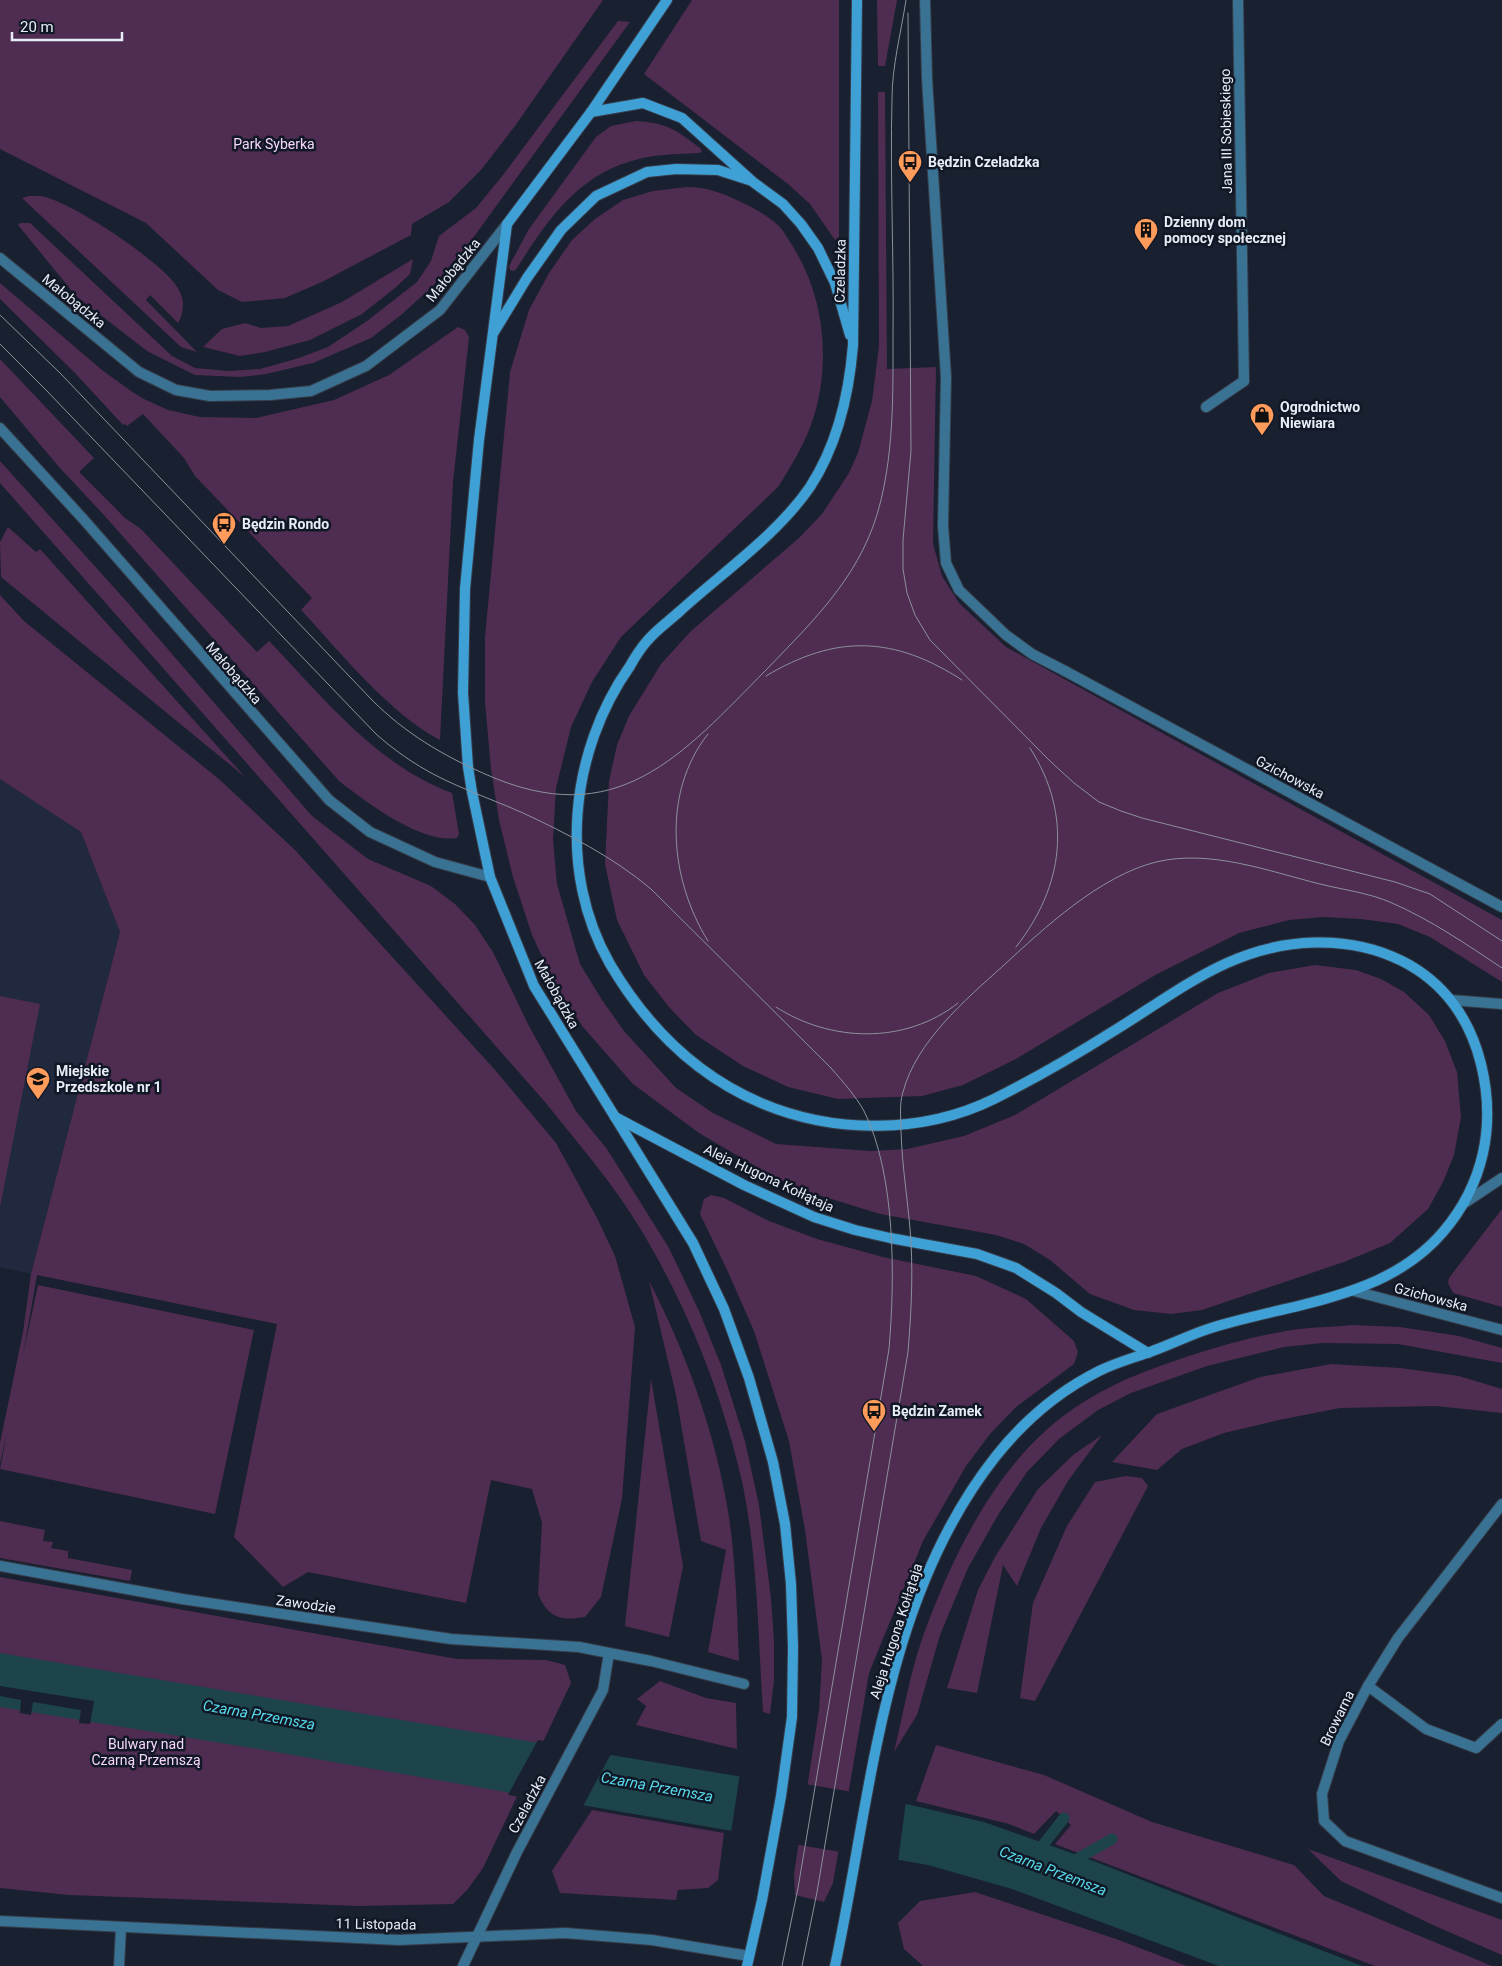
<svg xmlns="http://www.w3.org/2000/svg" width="1502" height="1966" font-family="Roboto,sans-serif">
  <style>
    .built { fill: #20293e }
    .green { fill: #4f2c52 }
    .water { fill: #1c444a }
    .pier { fill: #19202f }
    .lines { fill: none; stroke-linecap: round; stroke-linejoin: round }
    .stream { stroke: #1c444a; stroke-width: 11 }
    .service-casing { stroke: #363d4b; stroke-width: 12 }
    .pedestrian-casing { stroke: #363d4b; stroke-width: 12 }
    .minor-casing { stroke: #363d4b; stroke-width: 12 }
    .tertiary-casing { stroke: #363d4b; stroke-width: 12 }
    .secondary-casing { stroke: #363d4b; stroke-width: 12 }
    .service { stroke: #397293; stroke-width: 10 }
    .pedestrian { stroke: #397293; stroke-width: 10 }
    .minor { stroke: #397293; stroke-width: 10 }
    .tertiary { stroke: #397293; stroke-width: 10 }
    .secondary { stroke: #3fa0d5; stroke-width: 10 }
    .tram { stroke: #8b919d; stroke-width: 1 }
    .labels { text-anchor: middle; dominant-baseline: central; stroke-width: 5; stroke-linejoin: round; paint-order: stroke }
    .street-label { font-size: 14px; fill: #e7ecf6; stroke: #101725 }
    .park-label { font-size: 14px; fill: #f7d7fa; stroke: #101725 }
    .poi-label { font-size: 14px; font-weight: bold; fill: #e7ecf6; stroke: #101725; text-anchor: start }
    .water-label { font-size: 15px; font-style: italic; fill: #57dbec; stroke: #101725 }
  </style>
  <rect width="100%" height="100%" fill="#19202f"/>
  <polygon class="built" points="0,779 81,832 120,932 31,1274 0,1267"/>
  <g class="green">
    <polygon points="0,0 603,0 515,126 481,170 449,202 412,224 411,235 322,282 285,298 242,302 218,290 146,223 0,149"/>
    <polygon points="692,0 839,0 839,237 835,240 810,204 788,184 644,74"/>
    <polygon points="877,0 897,0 885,66 878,66"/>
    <polygon points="618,21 630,22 473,238 432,287 401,315 371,338 313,363 266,374 240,377 195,375 147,351 76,296 18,225 20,223 30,223 172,356 195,368 229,371 260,369 299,358 328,347 367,321 417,282 431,261 439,236 476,208 503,175"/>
    <polygon points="878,92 885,92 887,369 936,367 933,544 942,576 959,603 1006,647 1502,920 1502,982 1430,937 1398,924 1361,919 1324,917 1289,920 1239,933 1157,974 1016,1059 963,1085 922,1096 838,1099 788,1087 743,1066 696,1035 669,1007 644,975 617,920 605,864 609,781 617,745 629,716 661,664 691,631 799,538 822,514 849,473 858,453 872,401 879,346"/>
    <path d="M 636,121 C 668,123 676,130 700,148 L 702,151 L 700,153 C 680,154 659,154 639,159 C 579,173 548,219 517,268 L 514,271 L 510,270 L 509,266 L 529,229 L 596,137 L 611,126 Z"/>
    <path d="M 687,187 C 707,187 722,193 741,202 C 754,208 768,216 779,226 C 784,231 788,239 792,245 C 824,295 831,360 814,416 C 806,442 792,465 778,487 L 621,637 L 592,682 L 571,727 L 556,788 L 553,840 L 557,884 L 580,964 L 602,1000 L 624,1031 L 676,1088 L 713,1113 L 776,1144 L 870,1151 L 907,1149 L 964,1136 L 1015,1115 L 1218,993 L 1269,973 L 1315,965 L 1356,970 L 1381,979 L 1404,992 L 1429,1015 L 1445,1041 L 1457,1072 L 1461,1117 L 1454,1155 L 1443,1182 L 1428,1209 L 1390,1243 L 1344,1262 L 1202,1310 L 1171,1314 L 1134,1310 L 1090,1294 L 1050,1260 L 1024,1244 L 996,1235 L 880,1214 L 812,1193 L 772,1176 L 699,1133 L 633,1084 L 583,1027 L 555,984 L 532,935 L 513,877 L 499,820 L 491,769 L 485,702 L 485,637 L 510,372 L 529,310 L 549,273 L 572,240 L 595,219 L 623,200 L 653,191 Z"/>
    <path d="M 29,196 C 33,196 37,196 41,196 C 71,201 166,264 179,290 C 185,301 184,312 178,323 L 150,295 L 146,300 L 197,352 L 181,347 L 22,198 Z"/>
    <polygon points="413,259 410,274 395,288 362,314 310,340 265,352 240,356 203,347 222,329 245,323 261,328 288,326 342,302"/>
    <path d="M 0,283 L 102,370 L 131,391 L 144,399 L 168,410 L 200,417 L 256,418 L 334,400 L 389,375 L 458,327 L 465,330 L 469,337 L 453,482 L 440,740 C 390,714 340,652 301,610 L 312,598 L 195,476 L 184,458 L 143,414 L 127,426 L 125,424 L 123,425 L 75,373 L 0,299 Z"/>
    <path d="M 0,359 L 94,458 L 79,472 L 125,518 L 141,529 L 257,652 L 269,641 C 325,699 375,764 452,793 L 459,834 L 457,838 C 421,844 366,802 339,781 L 103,514 L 59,467 L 0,397 Z"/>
    <path d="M 0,461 L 128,603 L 312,816 L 368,859 L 431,886 L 455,904 L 475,925 L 493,952 L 529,1026 L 576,1111 L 607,1149 L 669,1248 L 699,1311 L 721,1365 L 745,1441 L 759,1505 L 771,1598 L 774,1642 L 774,1680 L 770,1714 L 763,1712 C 758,1637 758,1560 743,1486 C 723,1395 687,1305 638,1225 C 611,1181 577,1142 545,1102 L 0,483 Z"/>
    <polygon points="8,527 36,552 40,549 245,777 1,577 0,542"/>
    <path d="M 0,595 L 24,621 L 220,780 L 295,850 L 496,1071 L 556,1143 L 597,1218 L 615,1256 L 635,1327 L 622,1499 L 601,1597 L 585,1617 C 561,1621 548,1618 538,1594 L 542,1523 L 532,1489 L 491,1480 L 466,1603 L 308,1572 L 283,1587 L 234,1537 L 277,1324 L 37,1275 L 23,1355 L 38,1285 L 254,1330 L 215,1514 L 0,1469 L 7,1433 L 0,1463 L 0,1443 L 23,1332 L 31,1274 L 120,932 L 81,832 L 0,779 Z"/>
    <polygon points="0,996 40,1004 0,1207"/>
    <polygon points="711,1195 724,1198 769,1221 817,1239 883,1257 976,1276 1026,1299 1074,1341 1078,1352 1074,1364 1016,1407 990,1434 966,1466 923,1541 869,1673 833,1883 824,1902 795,1895 794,1874 819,1710 822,1660 805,1530 789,1441 754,1331 728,1272 700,1214 704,1199"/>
    <polygon points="1502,1209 1502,1307 1453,1293 1448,1283 1449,1278"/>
    <path d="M 649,1281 C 687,1354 716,1435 729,1517 C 736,1564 737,1613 739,1661 L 708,1652 L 726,1550 L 701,1541 L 676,1395 Z"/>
    <path d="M 1352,1325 L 1400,1327 L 1459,1336 L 1502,1348 L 1502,1363 L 1398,1344 L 1322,1343 L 1284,1347 L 1207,1366 L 1131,1393 L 1098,1410 L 1059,1439 L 1027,1472 L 998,1515 L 968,1568 L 940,1635 L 917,1715 L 894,1752 C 903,1715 909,1678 921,1642 C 946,1571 985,1487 1041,1435 C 1084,1394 1134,1374 1189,1356 C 1225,1344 1262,1334 1299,1329 C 1317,1327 1334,1327 1352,1325 Z"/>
    <polygon points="1331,1364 1400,1368 1459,1376 1502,1389 1502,1413 1436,1406 1340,1408 1279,1420 1224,1433 1182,1449 1157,1470 1112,1462 1157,1414 1260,1377"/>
    <polygon points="651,1379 683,1566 669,1637 625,1626"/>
    <polygon points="1102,1435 1068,1481 1041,1528 1017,1586 1003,1565 977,1693 947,1688 978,1590 995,1557 1038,1489 1073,1455"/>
    <polygon points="1126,1476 1142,1478 1148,1486 1035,1701 1020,1698 1033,1603 1067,1526 1095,1482"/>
    <polygon points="0,1521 45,1530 43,1541 53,1542 51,1548 68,1551 68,1558 132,1570 130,1581 0,1558"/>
    <polygon points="0,1577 457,1659 546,1660 565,1665 571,1683 483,1868 468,1889 453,1904 359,1906 69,1895 0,1888"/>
    <polygon points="660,1681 706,1698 736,1703 737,1749 636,1725 646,1706 637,1699"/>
    <polygon points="936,1745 1044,1775 1152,1822 1294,1865 1324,1896 1492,1966 1375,1966 1055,1844 1071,1825 1056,1811 1034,1834 1009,1824 916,1801"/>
    <polygon points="592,1810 724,1833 718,1880 708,1888 678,1890 676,1900 560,1893 552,1871"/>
    <polygon points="1308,1849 1502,1920 1502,1955 1435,1926 1341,1881"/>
    <polygon points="975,1892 1116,1939 1187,1966 923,1966 904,1949 898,1923 920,1901"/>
  </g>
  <polygon class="water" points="0,1653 911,1805 984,1822 1091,1860 1362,1966 1219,1966 1012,1889 928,1865 252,1748 0,1707"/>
  <g class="pier">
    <polygon points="0,1686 94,1701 90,1724 79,1723 81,1710 33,1702 31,1715 20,1713 21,1700 0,1696"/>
    <polygon points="538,1740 612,1752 582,1808 508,1795"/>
    <polygon points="740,1773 906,1801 898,1862 731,1833"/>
  </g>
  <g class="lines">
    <g class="stream">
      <polyline points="1036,1854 1064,1818"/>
      <polyline points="1068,1864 1112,1839"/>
    </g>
    <defs>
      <g id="service">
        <polyline points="1206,407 1244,381"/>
        <polyline points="609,1653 651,1661 744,1684"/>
        <polyline points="1368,1686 1426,1729 1476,1748 1502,1724"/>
      </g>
      <polyline id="pedestrian" points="925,0 927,79 946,377 943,526 946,563 959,590 1006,635 1032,654 1065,671"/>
      <g id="minor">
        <polyline points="1238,0 1244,381"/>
        <polyline points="1065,671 1502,907"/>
        <polyline points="1466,1202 1502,1178"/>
        <polyline points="1502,1504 1398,1638 1368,1686 1339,1741 1322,1794 1324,1821 1345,1841 1502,1898"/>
        <polyline points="0,1566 182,1599 451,1639 579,1647 609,1653 603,1690 517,1852 463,1966"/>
        <polyline points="0,1921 399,1940 565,1933 652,1940 749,1956"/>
        <polyline points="119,1966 121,1928"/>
      </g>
      <g id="tertiary">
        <polyline points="0,258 139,372 176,390 210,396 270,395 311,391 366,366 440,310 507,224"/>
        <polyline points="0,428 85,521 329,800 370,832 435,862 490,877"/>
        <polyline points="1451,1000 1502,1004"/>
        <polyline points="1354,1291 1502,1330"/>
      </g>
      <g id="secondary">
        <polyline points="667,0 591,112 507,224 479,440 465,589 463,693 468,767 472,792 490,877 534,986 693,1243 724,1309 749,1378 773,1462 785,1524 791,1584 793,1647 792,1717 781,1796 762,1900 747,1966"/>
        <polyline points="591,112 643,103 682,118 753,182 783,204 801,224 818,248 835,283 850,335"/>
        <polyline points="494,332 527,278 561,230 596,196 647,172 676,169 718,170 749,180"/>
        <polyline points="615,1117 744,1185 814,1217 855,1230 890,1238 977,1254 1016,1268 1056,1293 1081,1312 1148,1353"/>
        <path d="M 835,1966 C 872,1794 882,1600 996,1456 C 1024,1421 1059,1391 1099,1371 C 1117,1362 1137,1357 1155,1350 C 1174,1343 1192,1334 1211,1328 C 1290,1303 1385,1300 1443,1232 C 1484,1184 1496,1125 1481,1064 C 1470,1019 1444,982 1402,961 C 1348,934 1282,938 1227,963 C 1187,981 1150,1009 1112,1032 C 1074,1056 1034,1079 994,1099 C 923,1134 834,1134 761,1103 C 695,1075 646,1025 610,964 C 557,872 570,751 630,666 C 635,657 640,649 647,641 C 656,630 669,621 680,611 C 723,572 777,535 810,487 C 838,444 849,395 853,345 L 857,0"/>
      </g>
    </defs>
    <use href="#service" class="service-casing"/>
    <use href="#pedestrian" class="pedestrian-casing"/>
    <use href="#minor" class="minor-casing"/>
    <use href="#tertiary" class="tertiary-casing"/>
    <use href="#secondary" class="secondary-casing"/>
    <use href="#service" class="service"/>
    <use href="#pedestrian" class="pedestrian"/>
    <use href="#minor" class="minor"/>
    <use href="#tertiary" class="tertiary"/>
    <use href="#secondary" class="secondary"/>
    <g class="tram">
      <polyline points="908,13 911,451 903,540 903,569 907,593 915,615 930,640 1050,761 1074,783 1099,802 1121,811 1142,818 1395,882 1430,894 1502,941"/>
      <path d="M 0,315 L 61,374 L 372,700 C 405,733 442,755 485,774 C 617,833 681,756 767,669 C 817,617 864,572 881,500 C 894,446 893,390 893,335 C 894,257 890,178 892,99 C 892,66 901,33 906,0"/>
      <path d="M 0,344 L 46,390 L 376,734 C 394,750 414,764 435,775 C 464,790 494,800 523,813 C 568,834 613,857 651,889 L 831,1068 C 843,1082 855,1095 864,1111 C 896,1175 895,1279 889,1349 L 798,1888 L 782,1966"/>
      <path d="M 766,676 C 836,634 894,636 962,680"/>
      <path d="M 708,734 C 661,793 670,880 708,941"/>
      <path d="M 1016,947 C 1064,886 1073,815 1030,748"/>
      <path d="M 776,1007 C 830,1042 905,1045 958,1003"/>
      <path d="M 802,1966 L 817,1892 L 908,1352 C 911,1315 913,1280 911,1243 C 909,1206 902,1169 901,1131 C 901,1118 899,1104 903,1092 C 916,1042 965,1000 1003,966 C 1044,928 1100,876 1156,862 C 1210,849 1268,871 1320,884 C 1344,890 1370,893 1392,903 C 1431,920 1466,944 1502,968"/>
    </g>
  </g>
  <defs>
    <symbol id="bus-pin" viewBox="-11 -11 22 30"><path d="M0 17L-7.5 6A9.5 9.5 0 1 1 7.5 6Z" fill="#ff9b5b" stroke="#101725"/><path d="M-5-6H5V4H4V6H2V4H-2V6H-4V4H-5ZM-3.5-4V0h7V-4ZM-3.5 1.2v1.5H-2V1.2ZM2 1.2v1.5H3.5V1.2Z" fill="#111"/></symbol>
    <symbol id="building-pin" viewBox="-11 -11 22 30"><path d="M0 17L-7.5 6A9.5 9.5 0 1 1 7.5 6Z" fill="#ff9b5b" stroke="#101725"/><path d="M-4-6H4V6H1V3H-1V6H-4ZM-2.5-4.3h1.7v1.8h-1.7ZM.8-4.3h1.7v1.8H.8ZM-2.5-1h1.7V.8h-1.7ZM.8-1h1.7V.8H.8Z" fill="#111"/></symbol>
    <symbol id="shop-pin" viewBox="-11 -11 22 30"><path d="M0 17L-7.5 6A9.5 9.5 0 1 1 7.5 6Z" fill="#ff9b5b" stroke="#101725"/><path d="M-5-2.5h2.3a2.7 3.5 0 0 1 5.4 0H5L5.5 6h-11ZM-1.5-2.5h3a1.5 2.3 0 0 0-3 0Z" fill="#111"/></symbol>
    <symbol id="school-pin" viewBox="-11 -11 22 30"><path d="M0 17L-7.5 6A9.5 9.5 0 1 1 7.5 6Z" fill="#ff9b5b" stroke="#101725"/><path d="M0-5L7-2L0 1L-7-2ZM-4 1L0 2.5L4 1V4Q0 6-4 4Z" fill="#111"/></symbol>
  </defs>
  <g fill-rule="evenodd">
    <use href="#bus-pin" x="896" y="148" width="28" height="38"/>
    <use href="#building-pin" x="1132" y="216" width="28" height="38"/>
    <use href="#shop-pin" x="1248" y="401" width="28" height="38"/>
    <use href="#bus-pin" x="210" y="510" width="28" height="38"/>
    <use href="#school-pin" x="24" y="1065" width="28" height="38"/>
    <use href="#bus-pin" x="860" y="1397" width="28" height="38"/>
  </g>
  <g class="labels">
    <g class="street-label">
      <text transform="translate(1226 131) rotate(-91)">Jana III Sobieskiego</text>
      <text transform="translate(453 270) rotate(-51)">Małobądzka</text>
      <text transform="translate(840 271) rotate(-89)">Czeladzka</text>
      <text transform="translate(74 301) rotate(39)">Małobądzka</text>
      <text transform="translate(234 673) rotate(49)">Małobądzka</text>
      <text transform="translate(1290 777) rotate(28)">Gzichowska</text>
      <text transform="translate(557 994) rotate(61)">Małobądzka</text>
      <text transform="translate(769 1178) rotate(25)">Aleja Hugona Kołłątaja</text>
      <text transform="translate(1431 1297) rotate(15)">Gzichowska</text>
      <text transform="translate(306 1604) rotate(8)">Zawodzie</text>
      <text transform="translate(896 1631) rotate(-72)">Aleja Hugona Kołłątaja</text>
      <text transform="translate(1337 1718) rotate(-64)">Browarna</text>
      <text transform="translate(527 1804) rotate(-62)">Czeladzka</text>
      <text transform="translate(376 1924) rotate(1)">11 Listopada</text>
    </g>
    <g class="park-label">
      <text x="274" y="144">Park Syberka</text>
      <text x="146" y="1744">Bulwary nad<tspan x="146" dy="16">Czarną Przemszą</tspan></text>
    </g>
    <g class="poi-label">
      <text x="928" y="162">Będzin Czeladzka</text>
      <text x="1164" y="222">Dzienny dom<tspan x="1164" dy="16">pomocy społecznej</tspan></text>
      <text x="1280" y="407">Ogrodnictwo<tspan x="1280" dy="16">Niewiara</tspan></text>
      <text x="242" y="524">Będzin Rondo</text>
      <text x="56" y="1071">Miejskie<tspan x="56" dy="16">Przedszkole nr 1</tspan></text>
      <text x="892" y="1411">Będzin Zamek</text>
    </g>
    <g class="water-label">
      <text transform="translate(259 1715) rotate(10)">Czarna Przemsza</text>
      <text transform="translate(657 1787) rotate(10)">Czarna Przemsza</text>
      <text transform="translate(1053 1871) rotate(21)">Czarna Przemsza</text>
    </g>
  </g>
  <path d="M12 32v8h110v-8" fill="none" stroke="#e7ecf6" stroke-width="2.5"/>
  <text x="20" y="32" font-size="15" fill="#e7ecf6" stroke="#101725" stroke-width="4" paint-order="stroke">20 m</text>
</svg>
